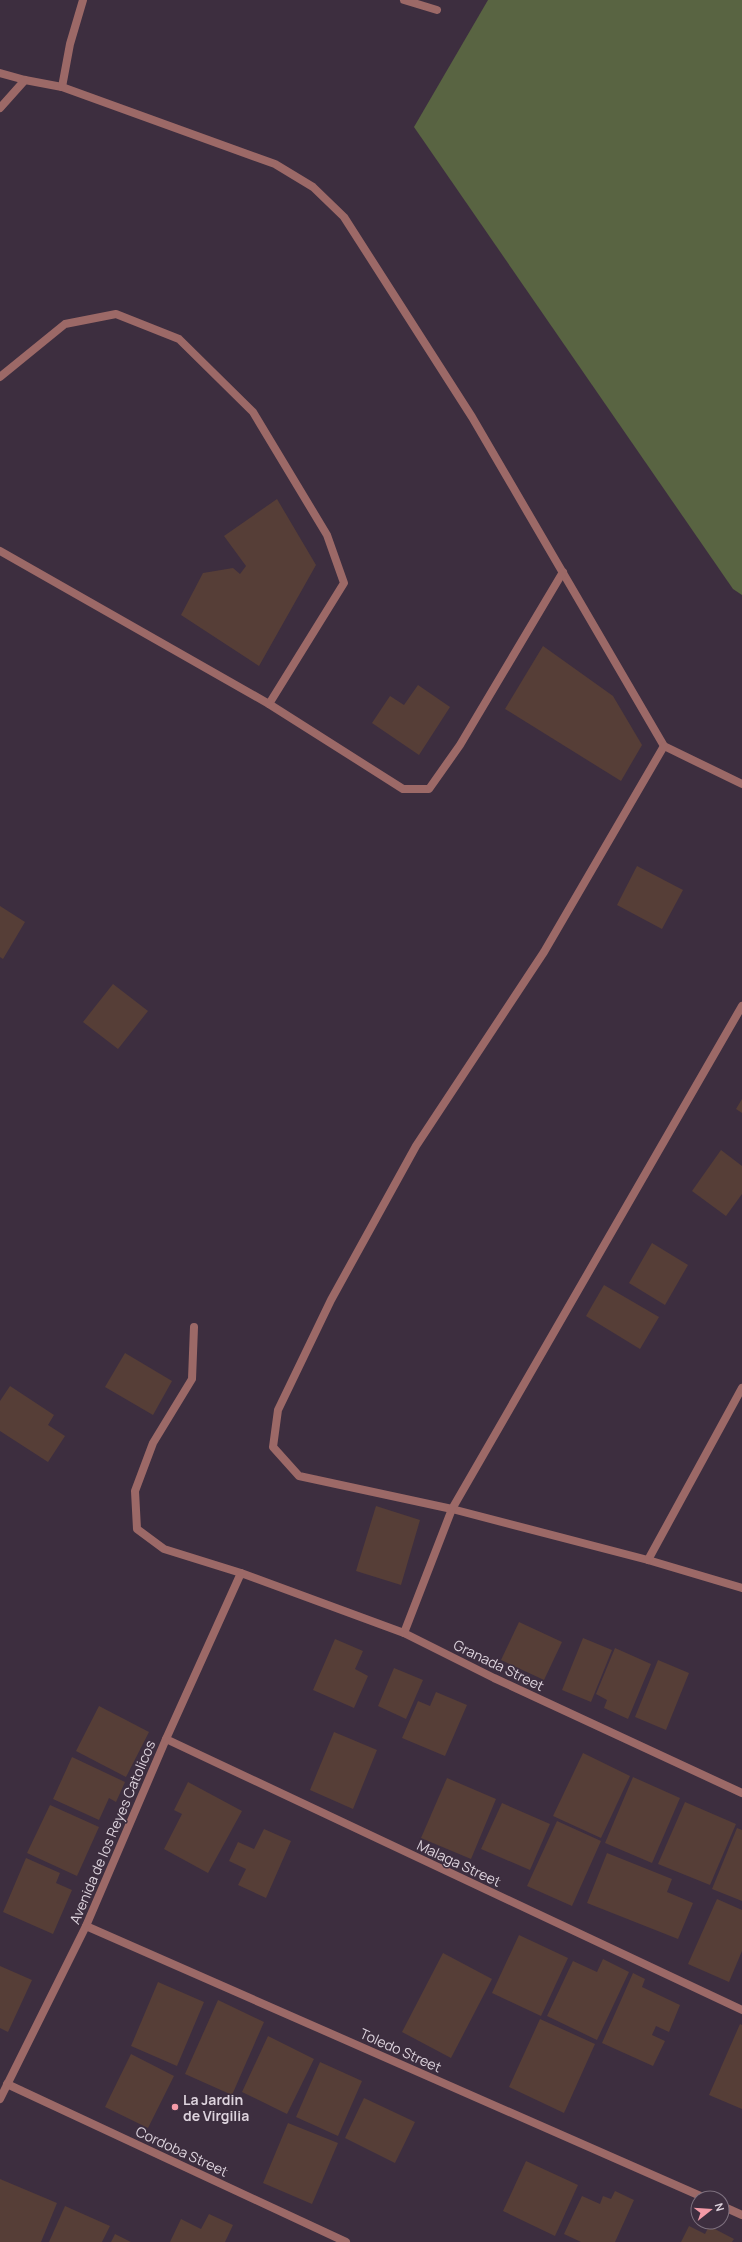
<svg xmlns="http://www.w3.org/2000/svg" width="742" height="2242" font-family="Manrope,sans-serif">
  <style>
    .green { fill: #596442 }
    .building { fill: #563e37 }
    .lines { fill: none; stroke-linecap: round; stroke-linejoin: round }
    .lane { stroke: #9c6967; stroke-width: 8 }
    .street { stroke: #9c6967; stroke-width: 8 }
    .poi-dot { fill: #f49aa7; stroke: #3d2e3f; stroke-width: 1.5 }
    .labels { text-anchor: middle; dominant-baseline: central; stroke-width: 3; stroke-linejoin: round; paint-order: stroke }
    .street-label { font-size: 14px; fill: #ddd3dd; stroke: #3d2e3f }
    .poi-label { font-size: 14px; font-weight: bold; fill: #ddd3dd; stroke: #3d2e3f; text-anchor: start }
  </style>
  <rect width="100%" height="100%" fill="#3d2e3f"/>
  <polygon class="green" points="488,0 742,0 742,595 733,589 414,127"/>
  <g class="building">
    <polygon points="277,499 316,565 259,666 181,615 203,573 233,568 240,574 246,566 224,536"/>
    <polygon points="543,646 613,696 642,745 621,781 505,709"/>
    <polygon points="418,685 450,707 419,755 372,723 390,696 404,705"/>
    <polygon points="637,866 683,890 662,929 617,905"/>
    <polygon points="0,906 25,922 3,959 0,957"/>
    <polygon points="113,984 148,1011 118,1049 83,1022"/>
    <polygon points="742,1099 742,1113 736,1109"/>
    <polygon points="721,1150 742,1166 742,1194 726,1216 692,1191"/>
    <polygon points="652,1243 688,1265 665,1305 629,1283"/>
    <polygon points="604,1285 659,1317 640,1349 586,1316"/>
    <polygon points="125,1353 172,1381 153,1415 105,1387"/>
    <polygon points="10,1386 54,1415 48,1425 65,1436 48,1462 0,1431 0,1401"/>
    <polygon points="376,1506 420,1520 401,1585 356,1571"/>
    <polygon points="519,1622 562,1642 544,1680 501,1660"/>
    <polygon points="583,1638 612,1650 591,1702 562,1690"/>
    <polygon points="335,1639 363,1651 355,1669 368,1676 354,1708 313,1690"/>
    <polygon points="615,1648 651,1664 628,1719 604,1708 607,1700 596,1694"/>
    <polygon points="658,1660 689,1673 666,1730 635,1717"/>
    <polygon points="394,1668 423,1680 406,1719 378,1706"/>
    <polygon points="436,1692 467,1705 445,1756 402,1738 418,1701 430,1706"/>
    <polygon points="99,1706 149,1732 126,1777 76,1751"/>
    <polygon points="334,1732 377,1750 353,1809 310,1790"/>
    <polygon points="583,1753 630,1776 601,1838 553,1816"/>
    <polygon points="72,1757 125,1782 116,1802 109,1798 99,1820 53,1799"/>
    <polygon points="633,1777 680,1798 652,1863 605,1843"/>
    <polygon points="447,1778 496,1799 471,1859 421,1838"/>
    <polygon points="188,1782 242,1811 208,1873 164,1849 182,1814 174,1810"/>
    <polygon points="685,1802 736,1824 710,1885 658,1864"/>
    <polygon points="502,1803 550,1824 530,1870 481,1849"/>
    <polygon points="50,1805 99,1827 77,1876 27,1853"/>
    <polygon points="557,1821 601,1841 572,1906 527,1886"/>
    <polygon points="737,1828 742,1830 742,1901 712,1889"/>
    <polygon points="264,1829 291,1841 266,1898 238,1885 246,1869 229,1861 238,1842 254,1849"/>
    <polygon points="607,1853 672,1879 667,1892 693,1903 678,1939 587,1903"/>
    <polygon points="26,1858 60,1873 56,1883 72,1890 53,1934 3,1912"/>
    <polygon points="717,1899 742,1910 742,1951 729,1982 688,1964"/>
    <polygon points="519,1935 568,1958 541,2016 492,1993"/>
    <polygon points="443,1953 492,1979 451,2058 402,2032"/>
    <polygon points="603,1959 629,1972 597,2040 547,2016 573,1961 597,1972"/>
    <polygon points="0,1966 32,1980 8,2032 0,2028"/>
    <polygon points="633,1973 645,1979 642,1987 680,2005 669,2032 656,2026 652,2035 665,2041 653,2066 602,2043"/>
    <polygon points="158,1982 204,2002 177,2066 131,2046"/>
    <polygon points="218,2000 264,2022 232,2095 185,2074"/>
    <polygon points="540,2019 595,2044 564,2113 509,2087"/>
    <polygon points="740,2024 742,2025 742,2109 709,2095"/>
    <polygon points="268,2036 314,2059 287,2114 242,2092"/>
    <polygon points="131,2054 174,2076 148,2128 105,2107"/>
    <polygon points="320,2062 362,2081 338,2136 296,2117"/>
    <polygon points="364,2098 415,2122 395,2163 345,2138"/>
    <polygon points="288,2123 338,2143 312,2204 263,2183"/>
    <polygon points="526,2161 578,2185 555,2236 503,2211"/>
    <polygon points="0,2179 57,2203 41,2242 0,2242"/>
    <polygon points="615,2191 634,2200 615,2242 581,2242 564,2234 582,2196 600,2204 603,2196 611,2199"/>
    <polygon points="65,2206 110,2226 102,2242 49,2242"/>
    <polygon points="209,2214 233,2225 225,2242 170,2242 181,2219 201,2229"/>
    <polygon points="689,2226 705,2234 709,2226 734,2239 732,2242 681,2242"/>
    <polygon points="115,2234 131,2242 111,2242"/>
  </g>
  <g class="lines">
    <polyline class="lane" points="194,1327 192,1379 153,1443 135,1491 137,1529 164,1549 241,1573"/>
    <g class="street">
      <polyline points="404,0 437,10"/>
      <polyline points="0,73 25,80 62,87 275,164 313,187 344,217 472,417 664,746 742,784"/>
      <polyline points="62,87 70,44 83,0"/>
      <polyline points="0,108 25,80"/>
      <polyline points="0,377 65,324 116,314 179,339 253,412 327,535 344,583 269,704"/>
      <polyline points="0,551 269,704 403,789 429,789 460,745 563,572"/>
      <polyline points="664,746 544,952 416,1146 331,1300 278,1410 273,1447 299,1476 452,1509 648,1560 742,1588"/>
      <polyline points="648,1560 742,1388"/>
      <polyline points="404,1633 452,1509 742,1006"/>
      <polyline points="166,1739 742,2010"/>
      <polyline points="86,1926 705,2198"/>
      <polyline points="7,2084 346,2242"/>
      <polyline points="0,2099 86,1926 166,1739 241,1573 404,1633 494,1678 742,1793"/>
      <polyline points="722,2206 742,2215"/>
    </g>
  </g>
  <circle class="poi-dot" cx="175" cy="2107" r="4"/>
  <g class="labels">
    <g class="street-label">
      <text transform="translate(499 1665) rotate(26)">Granada Street</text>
      <text transform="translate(112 1832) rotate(-67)">Avenida de los Reyes Catolicos</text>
      <text transform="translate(459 1863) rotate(25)">Malaga Street</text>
      <text transform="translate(401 2050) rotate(24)">Toledo Street</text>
      <text transform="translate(182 2151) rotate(25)">Cordoba Street</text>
    </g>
    <g class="poi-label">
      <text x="183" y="2099">La Jardin<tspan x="183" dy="16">de Virgilia</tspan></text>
    </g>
  </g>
  <g transform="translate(710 2210) rotate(73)"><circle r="19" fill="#3d2e3f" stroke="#7d707e"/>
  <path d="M0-3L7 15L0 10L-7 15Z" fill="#f49aa7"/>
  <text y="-6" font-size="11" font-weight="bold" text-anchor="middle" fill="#ddd3dd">N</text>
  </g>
</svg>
